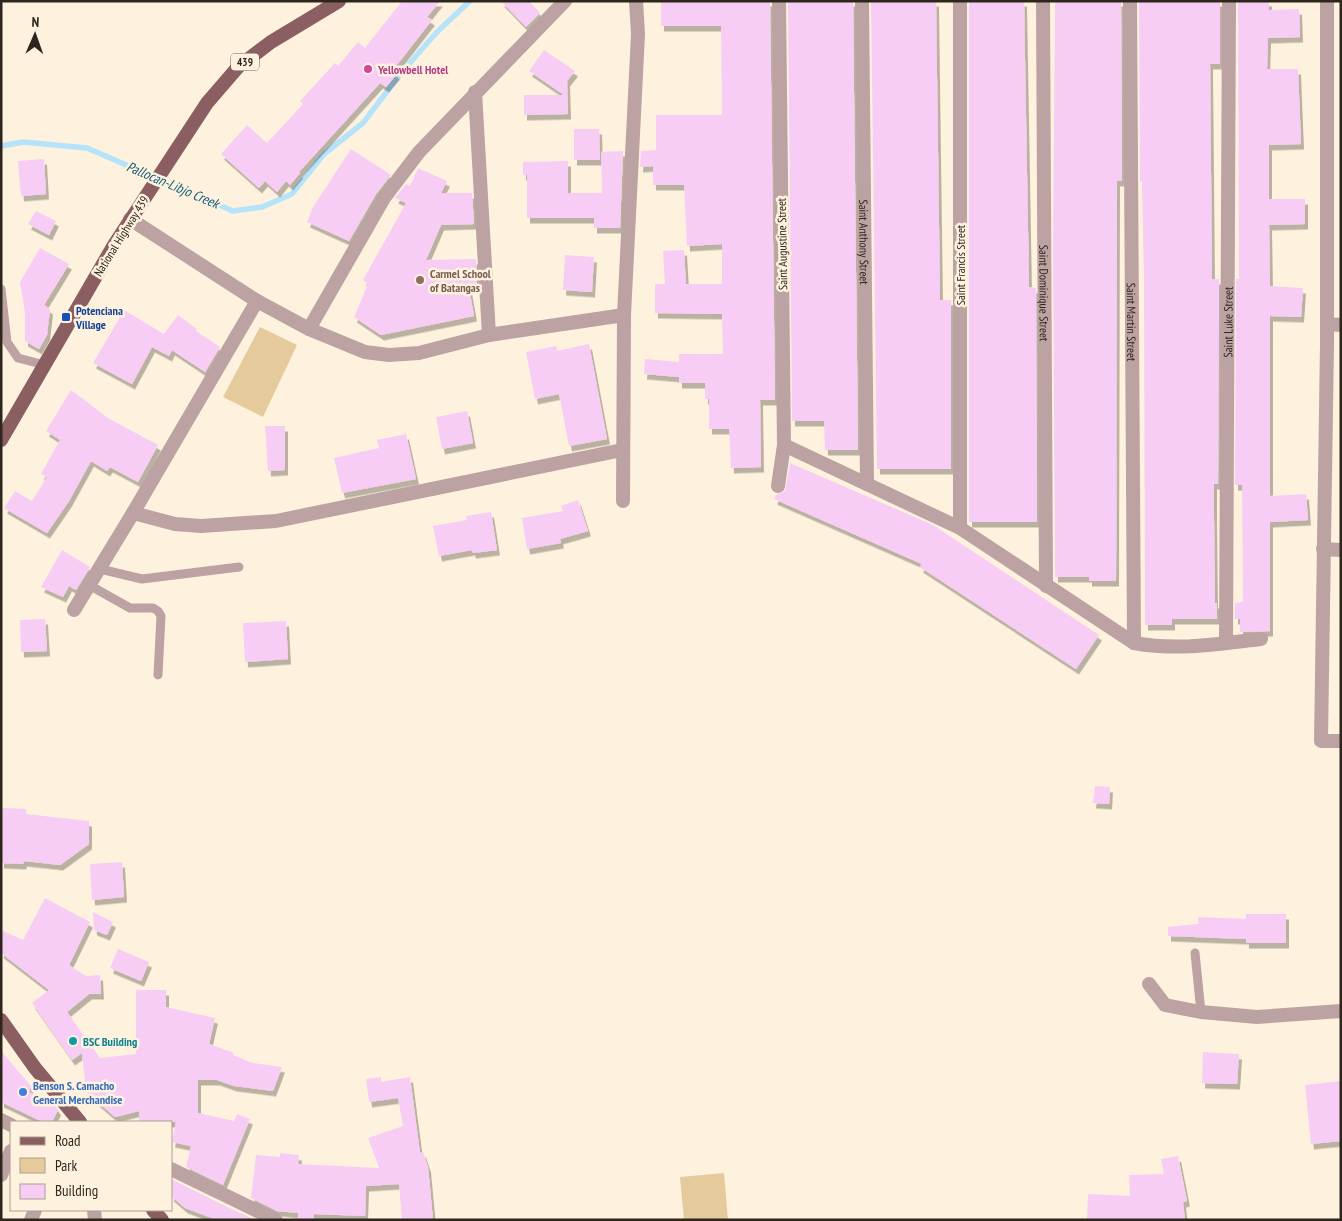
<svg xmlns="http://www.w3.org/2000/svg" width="1342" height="1221" font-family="'PT Sans Narrow',sans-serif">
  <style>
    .green { fill: #e5ca9b }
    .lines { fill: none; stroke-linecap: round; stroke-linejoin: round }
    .stream { stroke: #b5e3f9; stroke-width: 5.5 }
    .building { fill: #f7cdf6; filter: url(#shadow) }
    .service { stroke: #bda2a3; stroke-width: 9 }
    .minor { stroke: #bda2a3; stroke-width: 14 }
    .tertiary { stroke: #bda2a3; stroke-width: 14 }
    .primary { stroke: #8b5e61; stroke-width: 14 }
    .hotel-dot { fill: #d1479c; stroke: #fef2de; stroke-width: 2 }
    .education-dot { fill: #8d6e63; stroke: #fef2de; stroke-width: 2 }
    .transit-dot { fill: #1a4fb4; stroke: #fef2de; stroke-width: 2 }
    .culture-dot { fill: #0f9aa8; stroke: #fef2de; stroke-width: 2 }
    .shop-dot { fill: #3f7fe0; stroke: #fef2de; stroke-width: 2 }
    .labels { text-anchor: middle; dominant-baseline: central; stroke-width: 5; stroke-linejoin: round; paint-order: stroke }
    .shield { fill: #fef2de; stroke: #6b6357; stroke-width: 1 }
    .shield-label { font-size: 11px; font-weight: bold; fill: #2c261d }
    .hotel-label { font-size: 12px; font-weight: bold; fill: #b23c85; stroke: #fef2de; text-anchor: start }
    .street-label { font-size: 12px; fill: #2c261d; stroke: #fef2de }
    .education-label { font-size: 12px; font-weight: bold; fill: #785e54; stroke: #fef2de; text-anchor: start }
    .transit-label { font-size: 12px; font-weight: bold; fill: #164399; stroke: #fef2de; text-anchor: start }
    .culture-label { font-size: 12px; font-weight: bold; fill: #0d838f; stroke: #fef2de; text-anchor: start }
    .shop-label { font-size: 12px; font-weight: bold; fill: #366cbe; stroke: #fef2de; text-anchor: start }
    .water-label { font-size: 14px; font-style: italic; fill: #18607b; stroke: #fef2de }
  </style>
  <defs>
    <filter id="shadow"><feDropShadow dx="3" dy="5.5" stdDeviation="0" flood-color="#0004"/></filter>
  </defs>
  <rect width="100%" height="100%" fill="#fef2de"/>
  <g class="green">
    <polygon points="260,327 297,345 263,417 223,397"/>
    <polygon points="724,1173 728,1220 684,1220 680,1177"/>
  </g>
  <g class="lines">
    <polyline class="stream" points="1,146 23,142 87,148 233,211 262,207 292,194 324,154 363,123 401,73 437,32 470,1"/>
  </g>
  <g class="building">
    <polygon points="402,1 440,1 427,17 432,20 393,70 397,74 386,87 380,83 299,172 300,173 290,185 286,181 277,192 265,181 259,188 221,154 247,125 267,143 303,104 300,101 335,63 338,66 358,42 365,48"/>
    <polygon points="501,1 529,1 540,13 526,27"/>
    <polygon points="661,1 770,1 775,400 760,400 761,467 731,468 729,429 709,429 709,399 705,399 705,383 679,383 679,377 644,374 645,359 679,362 679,354 723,354 722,314 655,313 655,284 665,284 663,251 684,250 686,284 722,284 722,244 687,246 684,185 653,185 653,166 640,167 641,151 656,150 656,115 722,115 721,26 661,26"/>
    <polygon points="788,1 853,1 858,450 825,450 824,421 792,421"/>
    <polygon points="871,1 936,1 940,300 951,300 951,469 877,469"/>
    <polygon points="969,1 1024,1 1029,287 1036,288 1037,522 969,522"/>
    <polygon points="1055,1 1121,1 1122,181 1117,181 1116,581 1089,581 1089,577 1055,577 1053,240"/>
    <polygon points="1139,1 1220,1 1220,64 1210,64 1212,279 1219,279 1218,484 1214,484 1214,519 1215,603 1217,603 1217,619 1172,619 1172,625 1145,625 1144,281 1142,181 1140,181"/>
    <polygon points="1238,1 1269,1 1269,10 1299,9 1300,37 1268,38 1267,69 1298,69 1301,144 1269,145 1269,199 1305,199 1305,224 1269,225 1270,286 1303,288 1301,317 1270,316 1270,496 1306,494 1308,520 1270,522 1270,631 1240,632 1240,619 1235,619 1235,603 1243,602 1242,485 1235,485 1236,279 1239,279 1239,248"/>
    <polygon points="544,50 575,71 567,81 568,114 524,115 524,95 564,95 529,71"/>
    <polygon points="574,129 599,129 600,160 574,160"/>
    <polygon points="351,149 391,175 376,194 349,241 307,222 313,207"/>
    <polygon points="623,151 620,228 594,228 594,218 527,218 527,175 523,175 523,162 568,161 568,193 602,193 601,152"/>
    <polygon points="44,159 46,194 21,196 18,161"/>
    <polygon points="418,168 447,181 441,193 472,193 474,224 441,225 426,260 476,259 477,286 469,288 474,316 381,335 354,317 368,284 363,280 406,203 395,198 406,184 410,186"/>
    <polygon points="36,211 56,221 49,235 28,224"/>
    <polygon points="40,248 69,264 44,305 50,309 47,335 39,349 25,341 25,313 20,282"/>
    <polygon points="565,255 594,257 592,292 563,290"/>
    <polygon points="124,310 164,334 178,315 197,329 196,331 220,347 205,372 172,350 169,356 152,347 132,384 93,363"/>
    <polygon points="589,344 607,439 569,446 559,394 535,399 526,352 556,346 557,351"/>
    <polygon points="71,390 108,418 158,445 138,482 110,467 107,471 91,461 69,501 47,533 4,508 15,491 32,501 47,477 41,474 60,440 46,431"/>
    <polygon points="467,411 473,443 442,449 436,417"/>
    <polygon points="265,426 285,426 285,470 268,471"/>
    <polygon points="406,434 416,479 342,493 334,458 379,448 377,440"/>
    <polygon points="790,463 933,525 1099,635 1076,669 920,567 922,564 774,499 776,495 785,491"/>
    <polygon points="578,500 588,531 560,539 561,543 527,549 522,518 563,511 561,506"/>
    <polygon points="491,512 497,550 473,553 472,550 439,556 433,526 467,520 466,516"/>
    <polygon points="62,550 90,567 76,590 69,586 63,597 41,587"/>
    <polygon points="45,619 47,651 21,652 20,620"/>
    <polygon points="286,621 288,659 245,662 243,623"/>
    <polygon points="1095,786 1110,787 1109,804 1093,803"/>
    <polygon points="1,808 26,809 26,814 89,821 89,844 60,865 24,861 23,864 1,863"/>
    <polygon points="122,862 124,897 92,900 90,864"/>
    <polygon points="45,898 90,922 69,965 86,976 100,975 101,994 89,994 67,1012 100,1058 136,1054 136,990 166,990 166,1007 215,1018 209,1044 234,1053 233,1055 253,1063 282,1067 273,1091 234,1086 217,1080 198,1080 198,1113 234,1121 237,1114 250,1119 223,1185 186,1167 191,1146 172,1142 176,1122 139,1122 139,1111 115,1117 86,1092 82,1053 72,1060 32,1003 49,990 1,953 1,930 23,940"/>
    <polygon points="93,912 113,922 107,935 94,930"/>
    <polygon points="1246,914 1286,914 1286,943 1246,943 1246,939 1168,936 1168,927 1198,924 1198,917 1246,919"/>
    <polygon points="118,949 149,962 141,981 110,968"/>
    <polygon points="1,1051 31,1086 29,1092 54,1104 58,1110 52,1122 43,1122 1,1102"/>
    <polygon points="1203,1052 1239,1054 1237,1084 1202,1083"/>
    <polygon points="381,1077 381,1082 410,1077 420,1153 423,1152 428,1167 433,1220 402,1220 399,1184 366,1186 365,1216 314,1214 314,1220 298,1220 298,1213 277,1211 251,1198 256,1155 280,1157 280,1153 299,1155 298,1164 379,1168 368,1138 403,1126 398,1098 369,1102 366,1079"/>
    <polygon points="1341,1081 1341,1141 1311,1144 1305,1085"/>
    <polygon points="1178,1156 1187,1201 1183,1202 1185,1220 1087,1220 1088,1194 1130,1196 1129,1175 1164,1174 1161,1159"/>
    <polygon points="171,1179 219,1203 255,1220 217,1220 185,1208 171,1196"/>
  </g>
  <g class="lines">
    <g class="service">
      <polyline points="1,289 7,342 18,358 45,365"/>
      <polyline points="100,569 142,579 239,567"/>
      <polyline points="89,585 130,608 153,608 158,611 161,616 158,675"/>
      <polyline points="1195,953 1201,1012"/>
    </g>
    <g class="minor">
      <path id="s1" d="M 862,1 L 867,484"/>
      <polyline points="960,1 960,528"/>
      <path id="s2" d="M 1043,1 L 1046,586"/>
      <path id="s3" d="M 1130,1 L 1134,643"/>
      <polyline points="1327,1 1327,344 1321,741 1341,741"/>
      <polyline points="475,92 489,335"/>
      <polyline points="130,219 257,301 309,329 365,352 389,355 419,353 489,335 624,315"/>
      <polyline points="1327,324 1341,325"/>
      <polyline points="309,329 384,198 419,152 565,1"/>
      <path d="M 784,445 L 960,528 L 1134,643 C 1179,651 1217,644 1261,639"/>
      <polyline points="778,486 784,445 779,1"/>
      <polyline points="623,501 624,315 638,34 636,1"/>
      <polyline points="133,513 175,524 201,526 276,521 622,450"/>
      <polyline points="1323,549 1341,550"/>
      <polyline points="74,610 133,513 257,301"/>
      <path id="s4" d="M 1226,643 L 1229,1"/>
      <polyline points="1149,984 1165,1005 1201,1012 1257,1017 1341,1011"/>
      <polyline points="171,1169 276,1220"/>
      <polyline points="1,1175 11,1151"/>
      <polyline points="94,1210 95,1220"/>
      <polyline points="31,1220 35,1210"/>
    </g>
    <polyline class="tertiary" points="1,1120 11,1125"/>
    <g class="primary">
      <polyline points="1,440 114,245 207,103 238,67 271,42 339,1"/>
      <polyline points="1,1020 35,1068 80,1122"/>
      <polyline points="153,1210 162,1220"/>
    </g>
  </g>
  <circle class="hotel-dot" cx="368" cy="69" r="5"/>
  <circle class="education-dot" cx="420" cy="280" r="5"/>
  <rect class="transit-dot" x="61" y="312" width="10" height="10" rx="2.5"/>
  <circle class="culture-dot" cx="73" cy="1041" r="5"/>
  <circle class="shop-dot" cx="23" cy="1092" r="5"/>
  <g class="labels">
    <rect class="shield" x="231" y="53.5" width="28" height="17" rx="4"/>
    <g class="shield-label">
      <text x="245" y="62">439</text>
    </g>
    <g class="hotel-label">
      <text x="378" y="69">Yellowbell Hotel</text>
    </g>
    <g class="street-label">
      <text transform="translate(121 236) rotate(-58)">National Highway 439</text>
      <text stroke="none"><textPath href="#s1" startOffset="241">Saint Anthony Street</textPath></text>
      <text transform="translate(782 244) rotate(-91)">Saint Augustine Street</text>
      <text transform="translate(960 265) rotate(-90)">Saint Francis Street</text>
      <text stroke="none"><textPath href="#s2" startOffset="292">Saint Dominique Street</textPath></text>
      <text stroke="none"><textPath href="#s3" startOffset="321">Saint Martin Street</textPath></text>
      <text stroke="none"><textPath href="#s4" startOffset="321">Saint Luke Street</textPath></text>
    </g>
    <g class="education-label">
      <text x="430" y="273">Carmel School<tspan x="430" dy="14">of Batangas</tspan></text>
    </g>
    <g class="transit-label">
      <text x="76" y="310">Potenciana<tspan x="76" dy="14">Village</tspan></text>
    </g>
    <g class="culture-label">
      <text x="83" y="1041">BSC Building</text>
    </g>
    <g class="shop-label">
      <text x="33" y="1085">Benson S. Camacho<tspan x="33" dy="14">General Merchandise</tspan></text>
    </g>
    <g class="water-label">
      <text transform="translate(173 185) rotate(23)">Pallocan-Libjo Creek</text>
    </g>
  </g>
  <rect width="1342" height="1221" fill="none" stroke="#2c261d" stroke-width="5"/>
  <rect x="10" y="1121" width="162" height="90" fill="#fef2de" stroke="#aaa091"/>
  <rect x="20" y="1137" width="25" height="8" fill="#8b5e61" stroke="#aaa091"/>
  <text x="55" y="1146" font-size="15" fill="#2c261d">Road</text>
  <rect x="20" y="1158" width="25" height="15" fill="#e5ca9b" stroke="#aaa091"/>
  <text x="55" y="1171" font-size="15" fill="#2c261d">Park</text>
  <rect x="20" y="1184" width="25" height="15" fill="#f7cdf6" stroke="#aaa091"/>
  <text x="55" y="1196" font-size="15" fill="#2c261d">Building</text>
  <g transform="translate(35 35) rotate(2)" stroke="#fef2de" stroke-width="4" paint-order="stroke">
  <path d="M0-4L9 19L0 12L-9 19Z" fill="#2c261d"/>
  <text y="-8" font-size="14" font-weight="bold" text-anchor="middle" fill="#2c261d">N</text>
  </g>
</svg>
